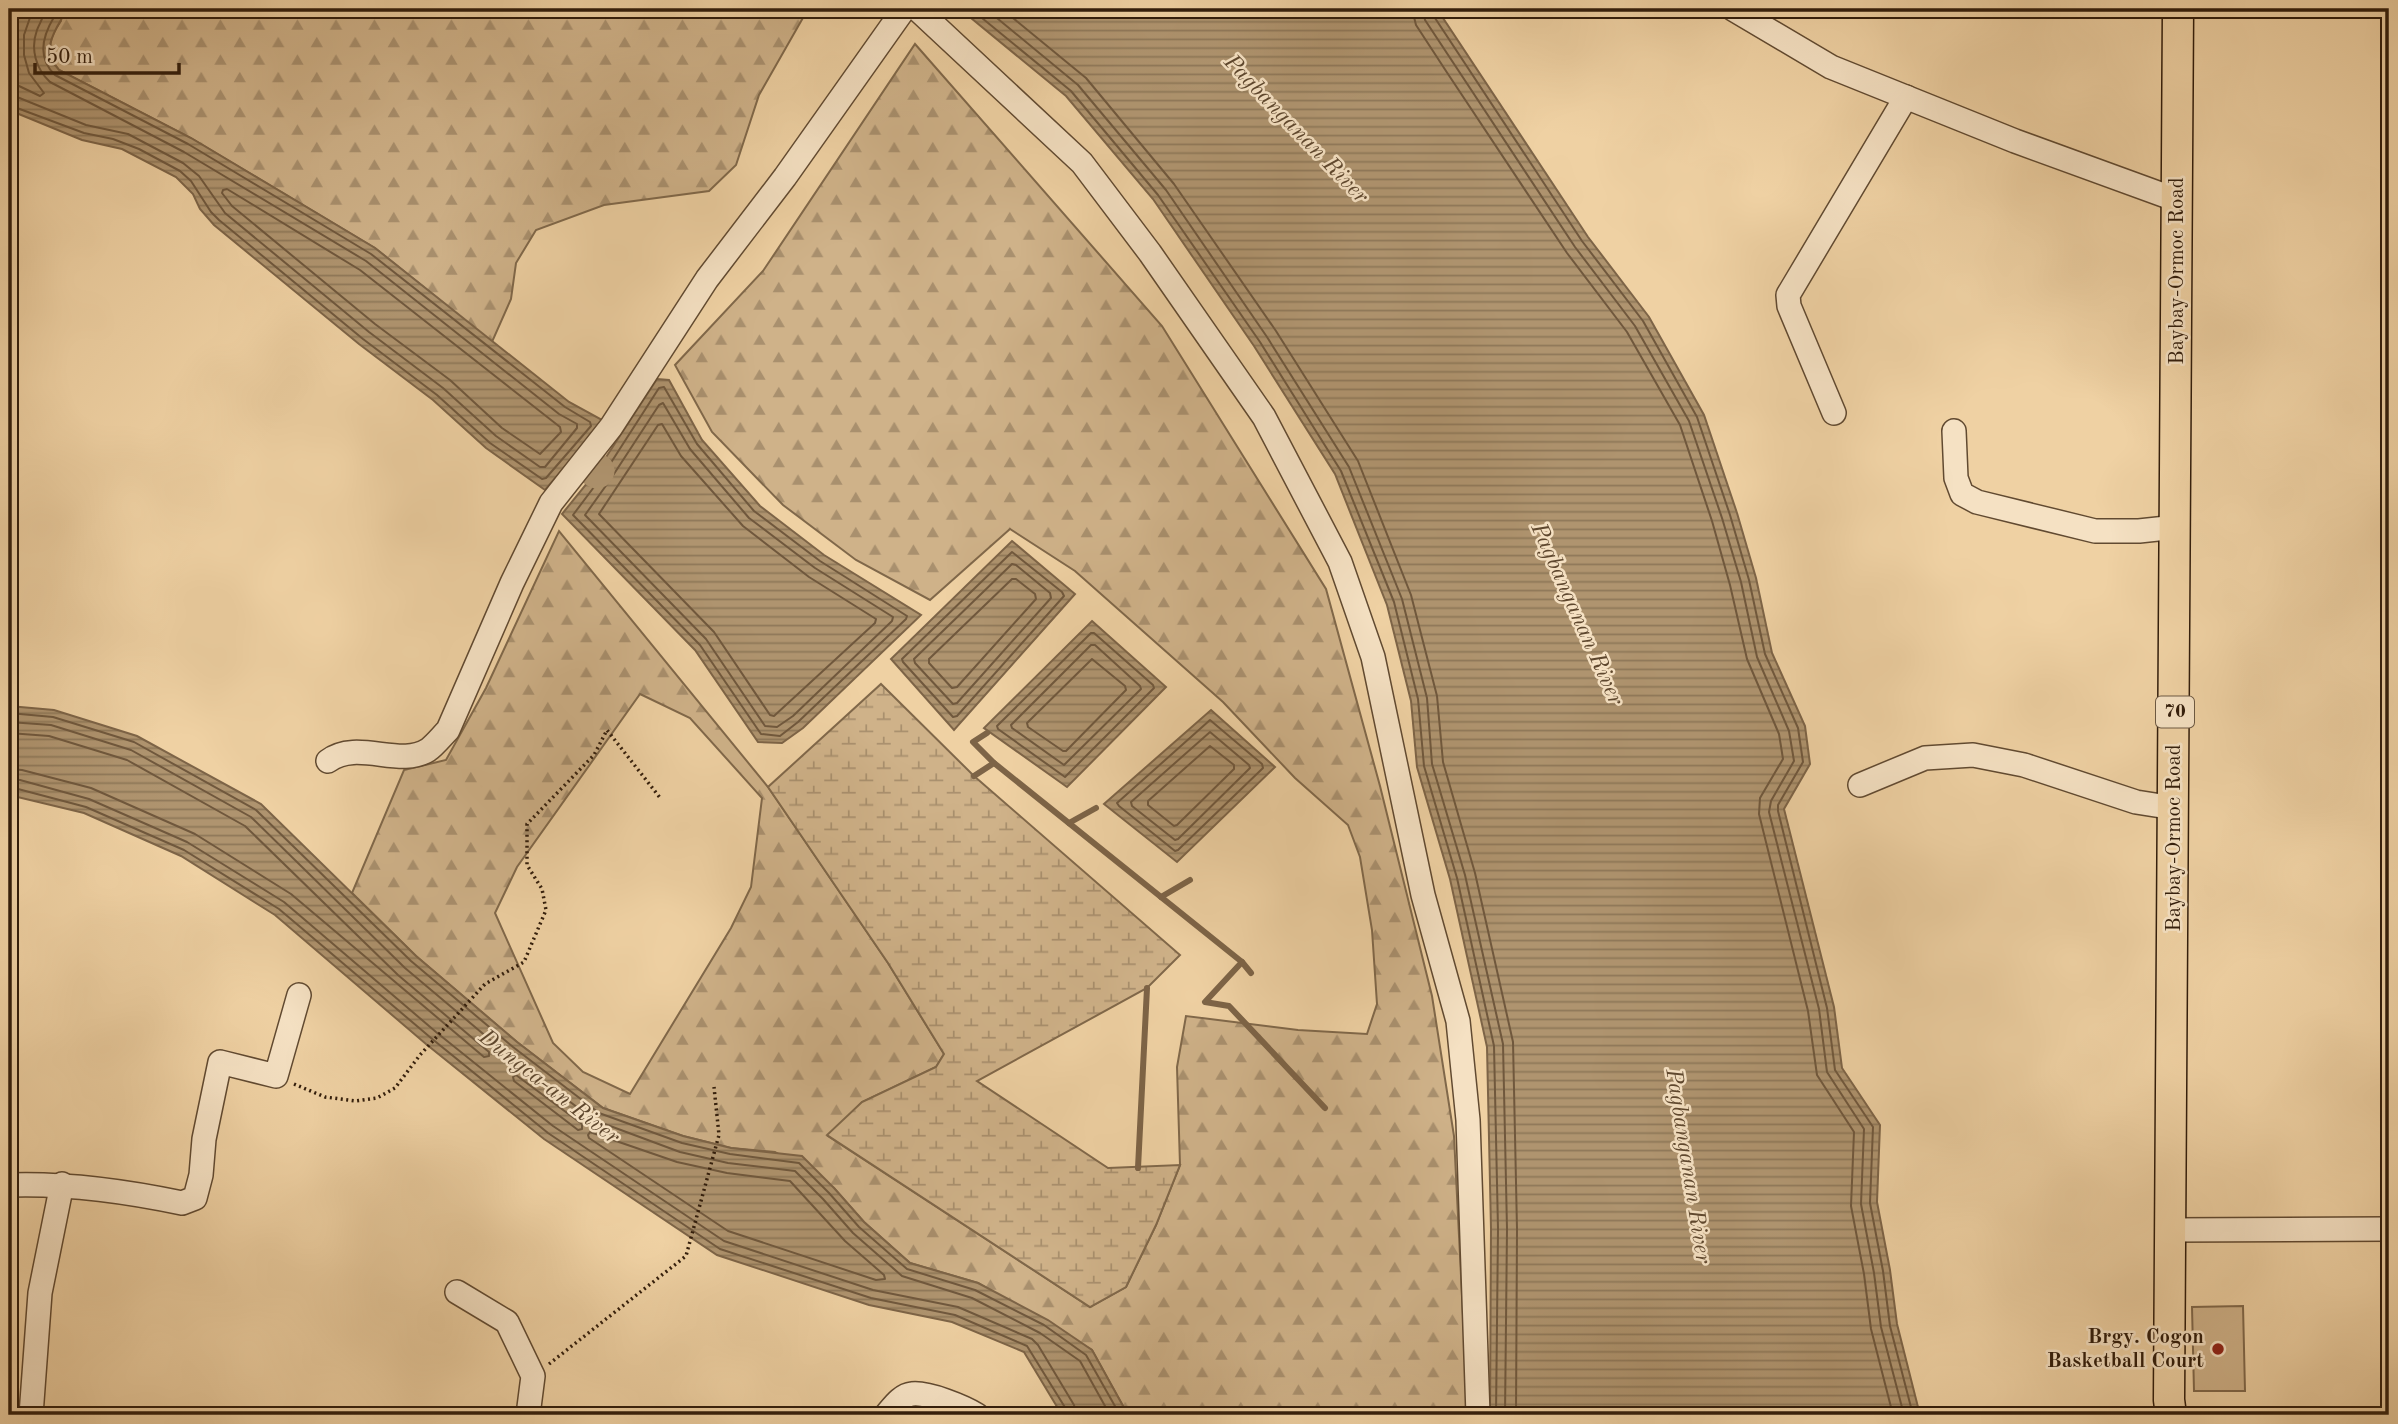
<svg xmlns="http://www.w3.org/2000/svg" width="2398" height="1424" font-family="'Old Standard TT',serif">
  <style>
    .grass { fill: #cfb289; stroke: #80684a; stroke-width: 2 }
    .forest { fill: url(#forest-firs); stroke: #80684a; stroke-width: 2; fill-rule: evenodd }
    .wetland { fill: url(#wetland-marsh); stroke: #80684a; stroke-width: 2 }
    .water { fill: url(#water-rules); stroke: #7d6447; stroke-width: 2 }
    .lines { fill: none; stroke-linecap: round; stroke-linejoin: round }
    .shore { stroke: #70583d; stroke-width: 2 }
    .stream { stroke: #7d6447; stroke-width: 6 }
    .river { stroke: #af946f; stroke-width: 35 }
    .minor-casing { stroke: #614a31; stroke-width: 26 }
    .major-casing { stroke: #321d0b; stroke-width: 33 }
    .path { stroke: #321d0b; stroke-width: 3.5; stroke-dasharray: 2 3.5; stroke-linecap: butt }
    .minor { stroke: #f5e1c3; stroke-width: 23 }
    .major { stroke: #efd1a3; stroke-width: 30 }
    .poi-dot { fill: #8f2418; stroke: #f5e1c3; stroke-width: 2.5 }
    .labels { text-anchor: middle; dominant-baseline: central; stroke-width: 5; stroke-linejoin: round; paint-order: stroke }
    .shield { fill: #f5e1c3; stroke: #6c5842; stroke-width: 2 }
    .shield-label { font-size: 19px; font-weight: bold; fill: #321d0b }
    .street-label { font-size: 21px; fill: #321d0b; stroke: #f5e1c3 }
    .poi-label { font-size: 21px; font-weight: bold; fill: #321d0b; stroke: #f5e1c3; text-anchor: end }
    .water-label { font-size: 23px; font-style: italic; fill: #5e472e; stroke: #f5e1c3 }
  </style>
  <defs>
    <pattern id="forest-firs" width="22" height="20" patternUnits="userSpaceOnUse" patternTransform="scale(1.75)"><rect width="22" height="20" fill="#cfb289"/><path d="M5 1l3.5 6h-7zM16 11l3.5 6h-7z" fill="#a9906e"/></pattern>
    <pattern id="wetland-marsh" width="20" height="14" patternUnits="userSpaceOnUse" patternTransform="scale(1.75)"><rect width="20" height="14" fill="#cfb289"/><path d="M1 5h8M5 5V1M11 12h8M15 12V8" fill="none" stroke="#a9906e"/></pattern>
    <pattern id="water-rules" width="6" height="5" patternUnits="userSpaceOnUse" patternTransform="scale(1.75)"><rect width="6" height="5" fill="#af946f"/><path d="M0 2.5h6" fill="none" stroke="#8f7859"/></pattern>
  </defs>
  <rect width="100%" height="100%" fill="#efd1a3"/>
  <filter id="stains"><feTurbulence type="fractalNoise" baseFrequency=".00286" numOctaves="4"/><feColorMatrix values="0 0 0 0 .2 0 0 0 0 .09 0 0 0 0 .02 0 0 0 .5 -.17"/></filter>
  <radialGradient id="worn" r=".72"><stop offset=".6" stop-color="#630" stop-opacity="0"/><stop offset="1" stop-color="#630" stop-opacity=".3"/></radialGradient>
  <polygon class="grass" points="2243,1306 2245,1391 2194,1391 2192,1307"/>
  <g class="forest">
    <path d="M 46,9 L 808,9 L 759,95 L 736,165 L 709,191 L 604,205 L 536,230 L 516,263 L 511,299 L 492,342 L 375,248 L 191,138 L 59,70 C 44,54 50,36 61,21 L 58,11 Z"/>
    <path d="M 915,44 L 1162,326 L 1326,589 L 1380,786 L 1432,996 L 1454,1136 L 1468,1415 L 1128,1415 L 1092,1350 L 978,1283 L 910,1263 L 864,1222 L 834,1188 L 775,1152 L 731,1148 L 683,1136 L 603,1108 L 517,1042 L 416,956 L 352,893 L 404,770 L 446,760 L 486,688 L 559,531 L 768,787 L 888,963 L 944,1054 L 936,1067 L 862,1102 L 828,1136 L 1090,1307 L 1126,1287 L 1156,1225 L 1180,1165 L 1177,1067 L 1186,1016 L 1298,1030 L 1367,1034 L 1377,1004 L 1372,930 L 1360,857 L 1348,825 L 1295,778 L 1223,702 L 1075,571 L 1010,529 L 930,600 L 856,560 L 783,505 L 712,432 L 675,365 L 763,271 ZM 640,694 L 690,718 L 762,798 L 751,887 L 731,928 L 630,1094 L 583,1072 L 553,1043 L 495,913 L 517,867 Z"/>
  </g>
  <polygon class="wetland" points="881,684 974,776 1180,955 1147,988 977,1081 1108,1168 1180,1165 1156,1225 1126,1287 1090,1307 827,1135 862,1102 936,1067 944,1054 888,963 768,787"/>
  <g class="water">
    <path d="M 9,9 L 46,9 L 60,12 L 62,18 C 52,35 42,52 59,70 L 191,138 L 375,248 L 569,402 L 604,421 L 545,490 L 486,448 L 433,400 L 359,344 L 214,225 L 200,209 L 193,194 L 176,177 L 122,149 L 82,140 L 9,110 Z"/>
    <polygon points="960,9 1437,9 1588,237 1649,317 1704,415 1737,513 1756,578 1772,653 1805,726 1810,764 1784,809 1834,1007 1842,1068 1880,1125 1877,1202 1890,1270 1897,1324 1920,1415 1490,1415 1491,1229 1487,1047 1450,879 1417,767 1411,701 1387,605 1335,474 1254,346 1153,199 1066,96"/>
    <polygon points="657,379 669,380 702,440 760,506 824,555 921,615 803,728 782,743 758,742 695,650 562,514 597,471"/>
    <polygon points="1012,541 1075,594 954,730 891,659"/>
    <polygon points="1092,621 1166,687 1067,787 984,728"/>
    <polygon points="9,706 54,710 137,736 261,804 416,956 517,1042 603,1108 683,1136 731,1148 802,1156 834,1188 864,1222 910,1263 978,1283 1048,1320 1092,1350 1128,1415 1062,1415 1024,1352 952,1322 869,1305 717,1255 544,1139 426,1044 275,915 181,856 84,813 9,795"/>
    <polygon points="1211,710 1275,767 1177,862 1104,804"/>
  </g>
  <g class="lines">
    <g class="shore">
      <polyline points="971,9 1071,91 1158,195 1260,342 1341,471 1394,602 1418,699 1424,766 1457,878 1494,1046 1498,1229 1496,1415"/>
      <polyline points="986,9 1078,85 1166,190 1267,337 1349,467 1402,599 1427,698 1432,764 1465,875 1503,1044 1507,1229 1505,1415"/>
      <polyline points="1002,9 1086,78 1174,184 1276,331 1358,461 1411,595 1437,696 1443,762 1475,873 1513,1042 1517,1229 1516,1415"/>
      <polyline points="1412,9 1416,25 1446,71 1567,253 1627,332 1680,425 1712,521 1730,585 1747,659 1779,734 1783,759 1760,798 1759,814 1808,1011 1817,1075 1854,1132 1851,1206 1864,1274 1871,1329 1893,1415"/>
      <polyline points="1423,9 1425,20 1575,247 1635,326 1689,421 1722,518 1741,582 1757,657 1789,731 1794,761 1771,801 1769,812 1819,1009 1827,1072 1864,1129 1861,1204 1874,1273 1881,1327 1904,1415"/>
      <polyline points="1431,9 1433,15 1582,241 1643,321 1697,417 1730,515 1749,580 1765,654 1798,728 1803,762 1778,805 1778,811 1827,1008 1835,1070 1873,1127 1870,1203 1883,1271 1890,1326 1913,1415"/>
      <polyline points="9,85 19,86 40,96 44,93 29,73 24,55 24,35 33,9"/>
      <path d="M 9,96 L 17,97 L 86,125 L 128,134 L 183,163 L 199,176 L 225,213 L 369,332 L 443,388 L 496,436 L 540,467 L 545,467 L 577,428 L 577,424 L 559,414 L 366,261 L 184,152 L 50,82 C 36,69 30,49 37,30 C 40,22 44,18 44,9"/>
      <path d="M 9,105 L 84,133 L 113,139 L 139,149 L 180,171 L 191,181 L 211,212 L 219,220 L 363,339 L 437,395 L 490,443 L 542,479 L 546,478 L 591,426 L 590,422 L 565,407 L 371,254 L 188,144 L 55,75 C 37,58 42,37 54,17 L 53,9"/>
      <polygon points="227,189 360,270 560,427 561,432 540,454 502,428 450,380 375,324 232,206 222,193 223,190"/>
      <polygon points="664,387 697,444 754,511 820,561 907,616 906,619 798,722 780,736 761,734 700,645 573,515 603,475 659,388"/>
      <polygon points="663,403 690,449 749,518 815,568 893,617 892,621 793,716 777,727 765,726 706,639 585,515 610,480 659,405"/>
      <polygon points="662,424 681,456 743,526 809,577 876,619 875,623 774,716 770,715 714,632 599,514 658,425"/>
      <polygon points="1012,552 1062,592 1064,596 957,716 953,717 903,662 902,659"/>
      <polygon points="1012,564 1016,565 1050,593 1051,598 957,703 953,704 915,663 914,659"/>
      <polygon points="1012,579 1016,579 1035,594 1036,599 957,687 952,688 929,663 929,659"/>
      <polygon points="1091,633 1094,633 1153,685 1154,688 1065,777 998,729 997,726"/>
      <polygon points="1091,645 1095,645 1140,686 1141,689 1064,765 1012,728 1011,725"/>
      <polygon points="1092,659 1125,686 1126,690 1066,751 1063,751 1028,727 1027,723"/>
      <polyline points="9,713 53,717 134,742 256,810 411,961 513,1047 599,1113 682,1143 730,1154 799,1163 829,1193 859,1227 907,1269 975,1290 1044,1325 1086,1355 1120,1415"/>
      <polygon points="1210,720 1262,764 1263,768 1178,850 1175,851 1119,806 1117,803"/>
      <polyline points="9,722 51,725 131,750 251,817 405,968 507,1054 594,1120 680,1152 728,1163 795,1171 823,1199 853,1233 902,1276 972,1298 1040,1333 1080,1361 1110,1415"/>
      <polygon points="1210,732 1249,765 1250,768 1178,839 1175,840 1132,806 1131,802"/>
      <polyline points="9,733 49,736 127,760 245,826 398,975 489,1052 489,1056 484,1057 291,894 195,834 91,788 22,770 9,769"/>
      <polygon points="1210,746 1234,765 1234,769 1177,825 1174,826 1148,805 1148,801"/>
      <polyline points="9,779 20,780 89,799 187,842 284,902 436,1032 553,1126 724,1241 873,1290 958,1307 1032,1339 1038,1345 1074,1405 1076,1415"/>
      <polyline points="9,788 18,789 86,807 184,850 279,909 431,1038 548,1133 720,1249 871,1298 955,1315 1027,1346 1066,1409 1067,1415"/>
      <polygon points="516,1075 582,1124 582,1129 578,1130 514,1081 513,1077"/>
      <polygon points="590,1132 677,1162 727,1173 790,1181 845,1241 884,1275 885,1279 876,1280 728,1231 589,1138 588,1135"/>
    </g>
    <g class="stream">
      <polyline points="987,733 973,742 994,763"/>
      <polyline points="974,776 994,763 1242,962 1205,1002 1229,1006 1325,1108"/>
      <polyline points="1069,823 1096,808"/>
      <polyline points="1161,897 1190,880"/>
      <polyline points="1242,962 1251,973"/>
      <polyline points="1138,1168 1147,988"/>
    </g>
    <polyline class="river" points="594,469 597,471"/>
    <defs>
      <g id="minor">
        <polyline points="917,9 1082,163 1150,253 1264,417 1340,562 1373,657 1423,895 1458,1021 1468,1120 1478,1415"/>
        <polyline points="1733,9 1831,67 2015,141 2177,200"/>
        <polyline points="1834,413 1789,306 1788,295 1906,97"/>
        <polyline points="1954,431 1956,478 1962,494 1977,502 2095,531 2139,531 2176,527"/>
        <path d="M 328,761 C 357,739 400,768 428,750 C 435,745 442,736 448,730 L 512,583 L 551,503 L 611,427 L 707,279 L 785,177 L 904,9"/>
        <polyline points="1860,785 1925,758 1973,755 2024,765 2136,802 2174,808"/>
        <path d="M 9,1185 C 68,1183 125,1191 182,1203 L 195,1198 L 201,1175 L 204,1139 L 220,1062 L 276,1076 L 299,995"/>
        <polyline points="2171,1230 2389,1229"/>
        <polyline points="457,1292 507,1322 533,1376 528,1415"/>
        <polyline points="31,1415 40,1293 62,1184"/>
        <path d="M 886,1415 C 893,1407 901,1395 912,1394 C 928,1392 964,1407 977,1415"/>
      </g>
      <polyline id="major" points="2171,1415 2169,1400 2178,9"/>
    </defs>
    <use href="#minor" class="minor-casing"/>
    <use href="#major" class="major-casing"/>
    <g class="path">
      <polyline points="9,35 21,9"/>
      <polyline points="294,1084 325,1097 356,1101 377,1098 395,1088 420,1055 485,984 524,962 546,910 542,889 527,865 527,824 594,755 607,730 661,799"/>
      <polyline points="549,1364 686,1256 719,1135 714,1087"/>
    </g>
    <use href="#minor" class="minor"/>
    <use href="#major" class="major"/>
  </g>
  <circle class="poi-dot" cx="2218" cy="1349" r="7"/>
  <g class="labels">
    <rect class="shield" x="2156" y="696.5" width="38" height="31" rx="5"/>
    <g class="shield-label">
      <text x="2175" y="712">70</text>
    </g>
    <g class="street-label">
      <text transform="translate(2177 271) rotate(-90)">Baybay-Ormoc Road</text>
      <text transform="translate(2174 838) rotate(-90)">Baybay-Ormoc Road</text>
    </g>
    <g class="poi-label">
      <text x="2204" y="1337">Brgy. Cogon<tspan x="2204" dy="24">Basketball Court</tspan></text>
    </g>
    <g class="water-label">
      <text transform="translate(1296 129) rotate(46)">Pagbanganan River</text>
      <text transform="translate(1577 614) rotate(66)">Pagbanganan River</text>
      <text transform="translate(549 1087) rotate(38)">Dungca-an River</text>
      <text transform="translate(1688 1166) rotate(81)">Pagbanganan River</text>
    </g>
  </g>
  <rect width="2398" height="1424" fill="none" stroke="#efd1a3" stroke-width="35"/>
  <rect x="10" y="10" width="2377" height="1403" fill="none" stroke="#321d0b" stroke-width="3.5"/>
  <rect x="18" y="18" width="2363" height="1389" fill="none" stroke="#321d0b" stroke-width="2"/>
  <path d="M35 63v10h144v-10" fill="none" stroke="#321d0b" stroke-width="3.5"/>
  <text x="46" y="63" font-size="21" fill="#321d0b" stroke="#f5e1c3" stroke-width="5" paint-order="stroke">50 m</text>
  <rect width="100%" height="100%" filter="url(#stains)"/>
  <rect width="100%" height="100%" fill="url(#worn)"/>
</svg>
